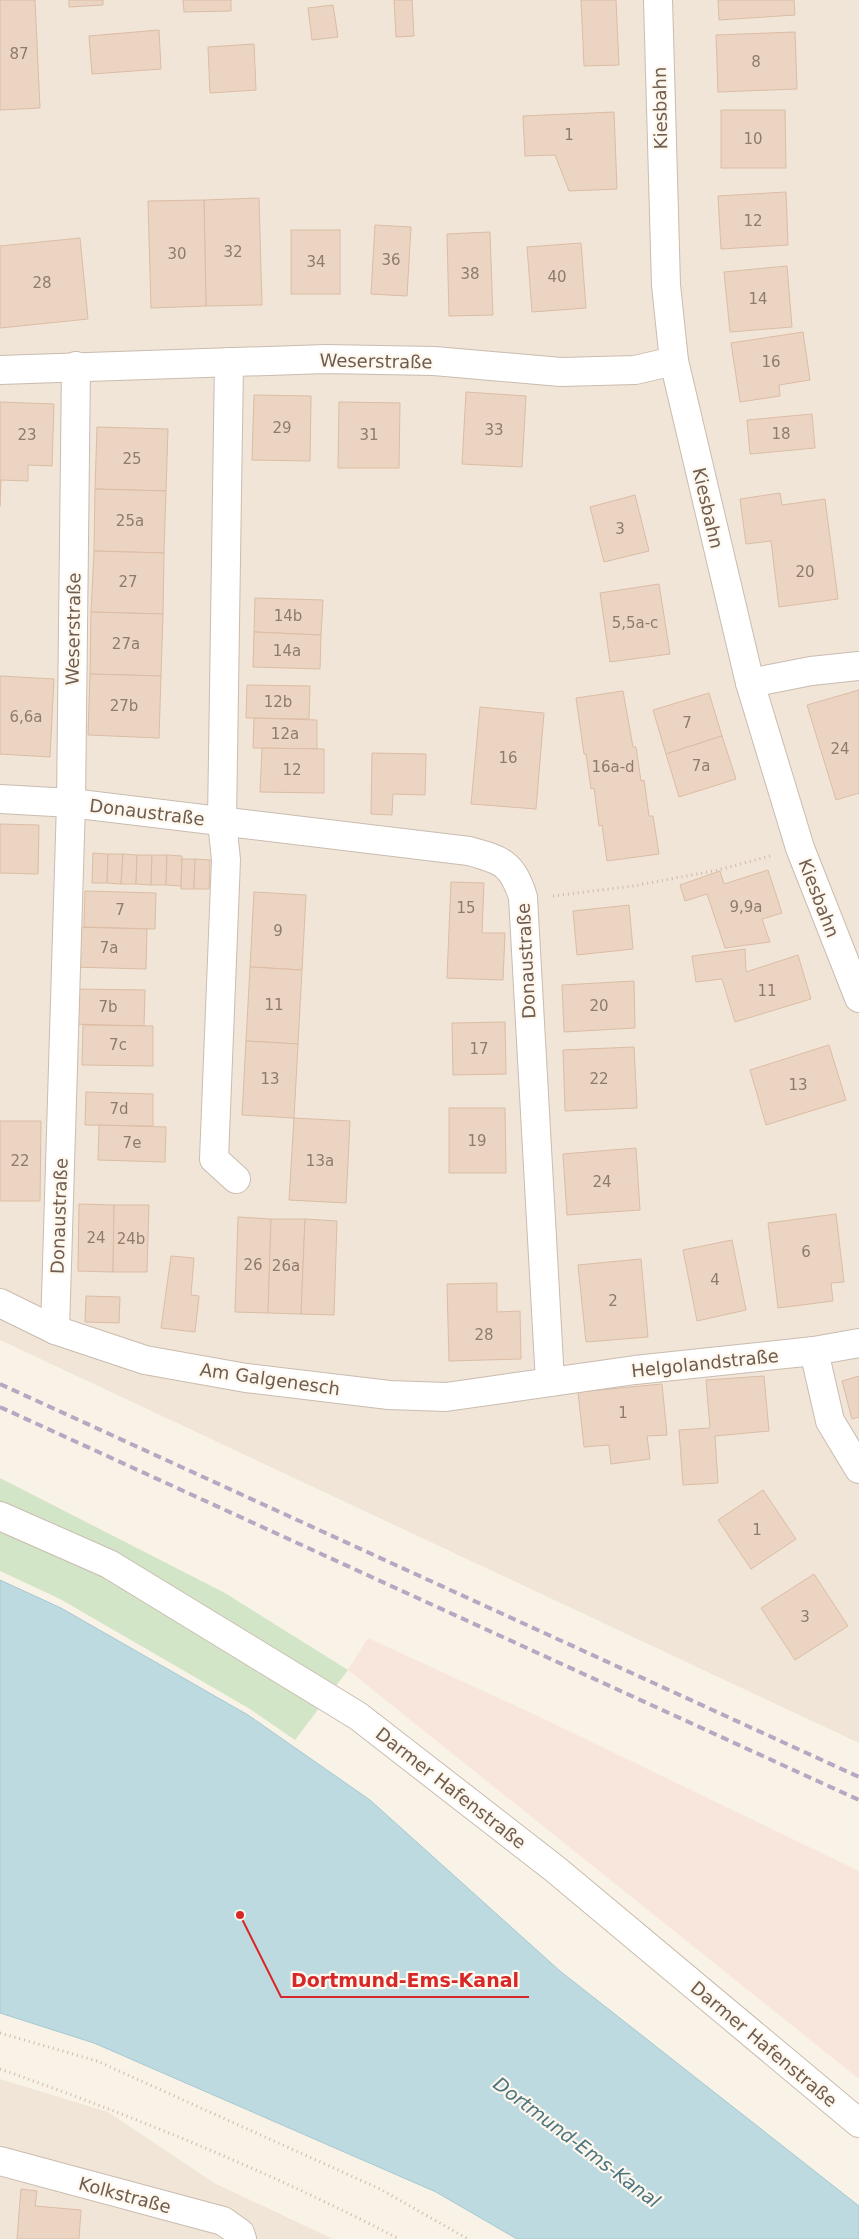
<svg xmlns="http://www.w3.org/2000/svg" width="859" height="2239" font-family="'DejaVu Sans',sans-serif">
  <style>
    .residential { fill: #f0e5d7 }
    .commercial { fill: #f8e6dc }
    .green { fill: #d2e5c7 }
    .water { fill: #bedae1; stroke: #a6c8d1 }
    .building { fill: #ebd5c2; stroke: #dcbca5 }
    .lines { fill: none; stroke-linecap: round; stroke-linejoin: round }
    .minor-casing { stroke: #cabcaf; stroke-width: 30 }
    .path { stroke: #d0b8a6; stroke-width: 3; stroke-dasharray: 1 4; stroke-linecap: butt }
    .minor { stroke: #fff; stroke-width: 28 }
    .rail { stroke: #b7a7c2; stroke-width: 4; stroke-dasharray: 8 5; stroke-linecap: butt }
    .labels { text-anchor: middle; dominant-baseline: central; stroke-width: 4.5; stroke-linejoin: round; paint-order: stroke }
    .number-label { font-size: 15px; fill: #8f7a6c }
    .street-label { font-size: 18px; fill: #705c4f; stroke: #fdf7ed }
    .water-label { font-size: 19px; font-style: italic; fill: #4c7580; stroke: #fdf7ed }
    .leader { fill: none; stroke: #d62828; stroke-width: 2 }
    .callout-dot { fill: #d62828; stroke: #fdf7ed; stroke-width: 2 }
    .callout-label { font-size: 19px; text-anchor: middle; font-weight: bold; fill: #d62828; stroke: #fdf7ed; stroke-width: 4.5; stroke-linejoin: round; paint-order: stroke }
  </style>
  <rect width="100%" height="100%" fill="#f9f3e7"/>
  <g class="residential">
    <polygon points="0,0 859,0 859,1743 0,1340"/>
    <polygon points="0,2079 108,2112 214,2183 333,2239 0,2239"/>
  </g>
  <polygon class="commercial" points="368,1638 542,1718 859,1871 859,2079 348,1670"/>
  <polygon class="green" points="0,1478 225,1593 348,1670 295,1740 250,1709 60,1599 0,1571"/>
  <polygon class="water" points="0,1580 61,1608 248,1715 370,1800 560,1971 859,2206 859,2239 517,2239 436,2192 94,2043 0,2013"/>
  <g class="building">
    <polygon points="0,0 35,0 40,108 0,110"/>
    <polygon points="69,0 103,0 103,5 69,7"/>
    <polygon points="183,0 231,0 231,11 184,12"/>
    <polygon points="394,0 412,0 414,36 396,37"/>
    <polygon points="581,0 616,0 619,65 584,66"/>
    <polygon points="718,0 794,0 795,15 719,20"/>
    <polygon points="333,5 338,37 312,40 308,8"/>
    <polygon points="159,30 161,69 92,74 89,36"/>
    <polygon points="795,32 797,89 718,92 716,35"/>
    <polygon points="254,44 256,90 210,93 208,47"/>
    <polygon points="721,110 785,110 786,168 721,168"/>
    <polygon points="614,112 617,189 569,191 555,155 525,156 523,116"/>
    <polygon points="786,192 788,245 721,249 718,196"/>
    <polygon points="259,198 262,305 206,306 204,200"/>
    <polygon points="204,200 206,306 151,308 148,201"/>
    <polygon points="375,225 411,227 407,296 371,294"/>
    <rect x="291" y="230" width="49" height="64"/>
    <polygon points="490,232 493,315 449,316 447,234"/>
    <polygon points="80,238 88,319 0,328 0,246"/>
    <polygon points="581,243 586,308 532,312 527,247"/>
    <polygon points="787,266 792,327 730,332 724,272"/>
    <polygon points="803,332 810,380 779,385 780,396 740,402 731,343"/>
    <polygon points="466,392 526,396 522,467 462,464"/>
    <polygon points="254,395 311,396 310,461 252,460"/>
    <polygon points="0,402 54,404 52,466 28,465 28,481 1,480 0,506"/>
    <polygon points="339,402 400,403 399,468 338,468"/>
    <polygon points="812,414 815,448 750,454 747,420"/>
    <polygon points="97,427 168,429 166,491 95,489"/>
    <polygon points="95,489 166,491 164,553 94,551"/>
    <polygon points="780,493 782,505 825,499 838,599 779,607 771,541 746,544 740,499"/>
    <polygon points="635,495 649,551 604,562 590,507"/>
    <polygon points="94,551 164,553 163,614 91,612"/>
    <polygon points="659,584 670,654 610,662 600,593"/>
    <polygon points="255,598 323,600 321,635 254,632"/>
    <polygon points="91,612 163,614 161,676 90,674"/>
    <polygon points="254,632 321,635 320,669 253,667"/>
    <polygon points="90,674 161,676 159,738 88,735"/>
    <polygon points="0,676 54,679 50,757 0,754"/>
    <polygon points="247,685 310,686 309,719 246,718"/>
    <polygon points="859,690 859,793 836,800 807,705"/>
    <polygon points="623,691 633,747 636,747 641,781 644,780 649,816 653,816 659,854 607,861 602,825 599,826 594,788 591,789 586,754 584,754 576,698"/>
    <polygon points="709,693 722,736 666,754 653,710"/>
    <polygon points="480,707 544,713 536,809 471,804"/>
    <polygon points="254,718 317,720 317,749 253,748"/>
    <polygon points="722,736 736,779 679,797 666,754"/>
    <polygon points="262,748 324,749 324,793 260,792"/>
    <polygon points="372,753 426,754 425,795 393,794 392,815 371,814"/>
    <polygon points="0,824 39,825 38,874 0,873"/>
    <polygon points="93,853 108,854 107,883 92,883"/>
    <polygon points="108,854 123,854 121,884 107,883"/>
    <polygon points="123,854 137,855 136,884 121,884"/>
    <polygon points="137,855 152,855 151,885 136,884"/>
    <polygon points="152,855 167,855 166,885 151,885"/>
    <polygon points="167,855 182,856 181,886 166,885"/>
    <polygon points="182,859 195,859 194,889 181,889"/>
    <polygon points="195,859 210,860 209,889 194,889"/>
    <polygon points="768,870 782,913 762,919 770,942 725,948 707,894 685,901 680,885 720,871 724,884"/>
    <polygon points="451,882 484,883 482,933 505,933 503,980 447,978"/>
    <polygon points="85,891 156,893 155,929 84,927"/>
    <polygon points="254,892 306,895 302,970 250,967"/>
    <polygon points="629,905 633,949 577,955 573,911"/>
    <polygon points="73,927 147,929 146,969 72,967"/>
    <polygon points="745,949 746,972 798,955 811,999 735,1022 722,979 696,982 692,956"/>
    <polygon points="250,967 302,970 298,1044 246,1041"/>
    <polygon points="634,981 635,1028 564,1032 562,985"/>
    <polygon points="72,989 145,990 144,1026 72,1024"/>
    <polygon points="505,1022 506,1074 453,1075 452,1023"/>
    <polygon points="83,1025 153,1026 153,1066 82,1065"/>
    <polygon points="246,1041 298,1044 294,1118 242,1115"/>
    <polygon points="829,1045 846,1100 766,1125 750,1070"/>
    <polygon points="634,1047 637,1108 565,1111 563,1050"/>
    <polygon points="86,1092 153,1094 153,1126 85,1125"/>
    <polygon points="449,1108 505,1108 506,1173 449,1173"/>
    <polygon points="294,1118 350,1121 346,1203 289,1200"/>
    <polygon points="0,1121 41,1121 40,1201 0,1201"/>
    <polygon points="99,1125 166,1127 165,1162 98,1160"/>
    <polygon points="636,1148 640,1210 567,1215 563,1154"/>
    <polygon points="79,1204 114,1205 113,1272 78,1271"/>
    <polygon points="114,1205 149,1205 147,1272 113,1272"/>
    <polygon points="836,1214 844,1282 831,1283 833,1301 778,1308 768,1223"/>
    <polygon points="238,1217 271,1219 268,1313 235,1312"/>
    <polygon points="271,1219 305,1219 301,1314 268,1313"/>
    <polygon points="305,1219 337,1221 334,1315 301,1314"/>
    <polygon points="732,1240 746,1310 697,1321 683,1250"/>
    <polygon points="171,1256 194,1258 191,1295 199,1296 195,1332 161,1328"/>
    <polygon points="641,1259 648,1337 586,1342 578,1265"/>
    <polygon points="497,1283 497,1312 520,1311 521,1359 449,1361 447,1284"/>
    <polygon points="86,1296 120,1297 119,1323 85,1322"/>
    <polygon points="764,1376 769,1431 715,1436 718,1483 683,1485 679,1430 710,1428 706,1380"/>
    <polygon points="859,1376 859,1417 852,1419 842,1381"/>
    <polygon points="662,1384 667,1435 647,1436 650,1459 611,1464 609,1445 584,1447 578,1392"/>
    <polygon points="763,1490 796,1539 751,1569 718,1520"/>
    <polygon points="814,1574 848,1626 795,1660 761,1608"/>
    <polygon points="21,2189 37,2191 35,2206 81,2210 79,2239 17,2239"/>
  </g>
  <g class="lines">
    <defs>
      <g id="minor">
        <polyline points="658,0 666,285 674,361 750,683 800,848 859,998"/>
        <polyline points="229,362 222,821 226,860 214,1159 236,1179"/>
        <polyline points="0,370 326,359 434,361 561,372 635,370 674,361"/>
        <polyline points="750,683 811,671 859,666"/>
        <path d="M 0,799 L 71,803 L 469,851 C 502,860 512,863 523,897 L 550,1382"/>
        <polyline points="0,1303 55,1330 145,1360 246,1378 389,1395 446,1397 635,1370 814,1351 859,1343"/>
        <polyline points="55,1330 71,803 76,366"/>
        <polyline points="814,1351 830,1421 859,1469"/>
        <polyline points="0,1516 109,1564 358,1716 555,1869 859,2123"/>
        <polyline points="0,2161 223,2221 240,2233 242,2239"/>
      </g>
    </defs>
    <use href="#minor" class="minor-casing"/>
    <g class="path">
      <polyline points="553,896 633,886 718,870 770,856"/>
      <polyline points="0,2033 97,2061 380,2189 468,2239"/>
      <path d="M 0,2069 C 136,2117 271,2172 399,2239"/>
    </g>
    <use href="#minor" class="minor"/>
    <g class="rail">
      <polyline points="0,1384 859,1777"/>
      <polyline points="0,1407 859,1800"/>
    </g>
  </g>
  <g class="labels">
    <g class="number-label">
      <text x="19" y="54">87</text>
      <text x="756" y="62">8</text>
      <text x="569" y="135">1</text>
      <text x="753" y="139">10</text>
      <text x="753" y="221">12</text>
      <text x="233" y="252">32</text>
      <text x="177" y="254">30</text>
      <text x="391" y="260">36</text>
      <text x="316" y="262">34</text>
      <text x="470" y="274">38</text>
      <text x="557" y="277">40</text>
      <text x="42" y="283">28</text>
      <text x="758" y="299">14</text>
      <text x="771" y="362">16</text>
      <text x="282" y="428">29</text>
      <text x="494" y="430">33</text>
      <text x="781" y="434">18</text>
      <text x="27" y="435">23</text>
      <text x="369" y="435">31</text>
      <text x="132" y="459">25</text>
      <text x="130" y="521">25a</text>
      <text x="620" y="529">3</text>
      <text x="805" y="572">20</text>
      <text x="128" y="582">27</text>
      <text x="288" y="616">14b</text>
      <text x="635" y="623">5,5a-c</text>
      <text x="126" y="644">27a</text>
      <text x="287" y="651">14a</text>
      <text x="278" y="702">12b</text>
      <text x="124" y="706">27b</text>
      <text x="26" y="717">6,6a</text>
      <text x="687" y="723">7</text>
      <text x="285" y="734">12a</text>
      <text x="840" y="749">24</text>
      <text x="508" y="758">16</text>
      <text x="701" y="766">7a</text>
      <text x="613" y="767">16a-d</text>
      <text x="292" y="770">12</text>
      <text x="746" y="907">9,9a</text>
      <text x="466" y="908">15</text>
      <text x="120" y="910">7</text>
      <text x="278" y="931">9</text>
      <text x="109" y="948">7a</text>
      <text x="767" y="991">11</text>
      <text x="274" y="1005">11</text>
      <text x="599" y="1006">20</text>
      <text x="108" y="1007">7b</text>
      <text x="118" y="1045">7c</text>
      <text x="479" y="1049">17</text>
      <text x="270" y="1079">13</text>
      <text x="599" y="1079">22</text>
      <text x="798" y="1085">13</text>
      <text x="119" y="1109">7d</text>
      <text x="477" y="1141">19</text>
      <text x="132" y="1143">7e</text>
      <text x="20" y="1161">22</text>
      <text x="320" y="1161">13a</text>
      <text x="602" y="1182">24</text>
      <text x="96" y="1238">24</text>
      <text x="131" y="1239">24b</text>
      <text x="806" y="1252">6</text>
      <text x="253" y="1265">26</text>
      <text x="286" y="1266">26a</text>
      <text x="715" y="1280">4</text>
      <text x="613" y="1301">2</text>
      <text x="484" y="1335">28</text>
      <text x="623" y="1413">1</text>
      <text x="757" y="1530">1</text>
      <text x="805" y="1617">3</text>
    </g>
    <g class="street-label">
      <text transform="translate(660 108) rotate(-91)">Kiesbahn</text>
      <text transform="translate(376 361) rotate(1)">Weserstraße</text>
      <text transform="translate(708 508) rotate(77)">Kiesbahn</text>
      <text transform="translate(73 629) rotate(-89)">Weserstraße</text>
      <text transform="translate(147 812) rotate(7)">Donaustraße</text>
      <text transform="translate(819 898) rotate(69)">Kiesbahn</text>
      <text transform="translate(526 961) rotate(-93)">Donaustraße</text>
      <text transform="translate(59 1216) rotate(-88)">Donaustraße</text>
      <text transform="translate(705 1363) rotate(-6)">Helgolandstraße</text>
      <text transform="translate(270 1379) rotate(8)">Am Galgenesch</text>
      <text transform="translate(451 1788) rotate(38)">Darmer Hafenstraße</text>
      <text transform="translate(764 2044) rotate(40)">Darmer Hafenstraße</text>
      <text transform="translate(125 2195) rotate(15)">Kolkstraße</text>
    </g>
    <g class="water-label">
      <text transform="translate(577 2142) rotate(37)">Dortmund-Ems-Kanal</text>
    </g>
  </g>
  <path class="leader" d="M240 1915L281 1997H529"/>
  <circle class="callout-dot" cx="240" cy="1915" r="5"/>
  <g class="callout-label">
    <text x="405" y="1987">Dortmund-Ems-Kanal</text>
  </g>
</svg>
